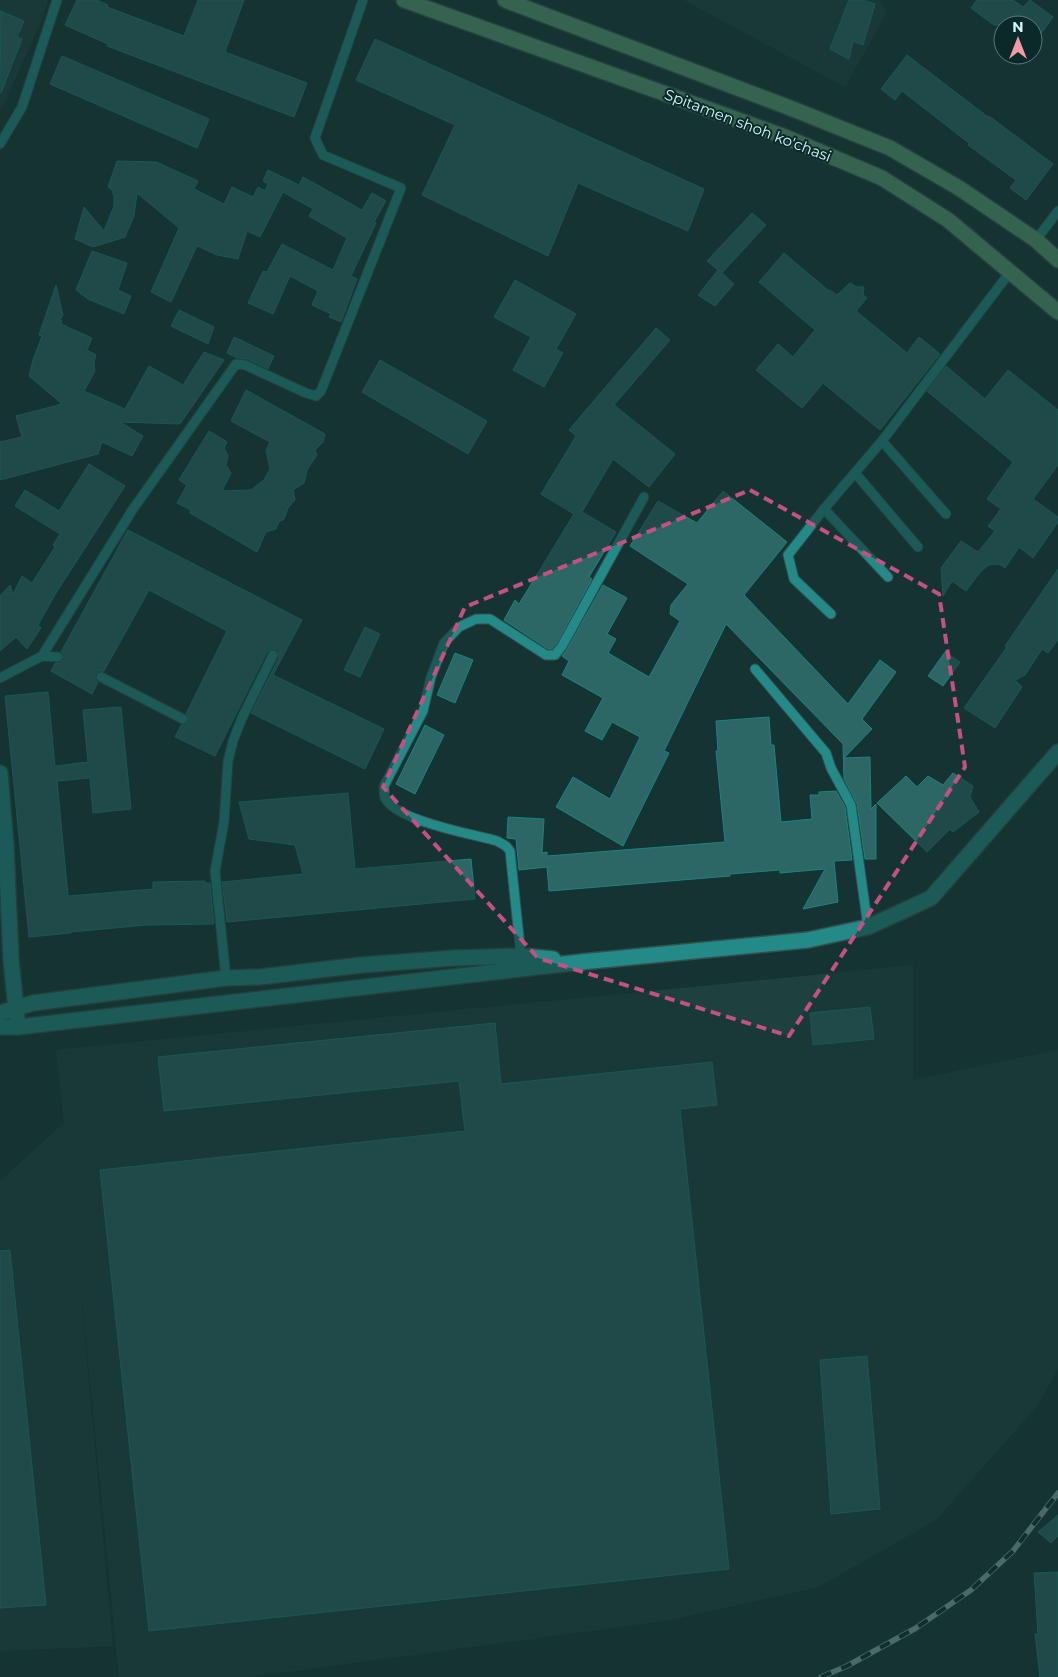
<svg xmlns="http://www.w3.org/2000/svg" width="1058" height="1677" font-family="Montserrat,sans-serif">
  <style>
    .built { fill: #1e403f }
    .building { fill: #2c6766; stroke: #1a8482 }
    .lines { fill: none; stroke-linecap: round; stroke-linejoin: round }
    .lane-casing { stroke: #31504f; stroke-width: 11 }
    .street-casing { stroke: #31504f; stroke-width: 18 }
    .primary-casing { stroke: #31504f; stroke-width: 18 }
    .lane { stroke: #248a88; stroke-width: 9 }
    .street { stroke: #248a88; stroke-width: 15 }
    .primary { stroke: #5e9c77; stroke-width: 15 }
    .rail-casing { stroke: #87adab; stroke-width: 5.5 }
    .rail { stroke: #0b2928; stroke-width: 4; stroke-dasharray: 11; stroke-linecap: butt }
    .marked { fill: none; stroke: #c55082; stroke-width: 4; stroke-dasharray: 10 6; stroke-linejoin: round }
    .labels { text-anchor: middle; dominant-baseline: central; stroke-width: 4; stroke-linejoin: round; paint-order: stroke }
    .street-label { font-size: 15px; fill: #cef9f7; stroke: #0b2928 }
  </style>
  <rect width="100%" height="100%" fill="#153332"/>
  <g class="built">
    <polygon points="0,0 48,0 43,17 5,102 0,109"/>
    <polygon points="684,0 879,0 887,12 845,87"/>
    <polygon points="913,965 913,1080 1058,1050 1058,1369 1038,1405 936,1520 818,1587 670,1620 249,1677 119,1677 76,1240 113,1646 0,1651 0,1181 64,1123 56,1050"/>
  </g>
  <g class="building">
    <polygon points="77,0 97,0 108,5 107,7 184,36 198,0 244,0 225,52 307,83 294,117 107,46 108,44 65,25"/>
    <polygon points="849,0 862,0 875,4 863,45 853,41 849,59 830,49"/>
    <polygon points="977,0 1013,0 1023,7 1030,0 1053,17 1033,45 1033,25 994,25 971,8"/>
    <polygon points="0,11 24,21 17,37 22,39 1,93"/>
    <polygon points="375,39 704,189 688,231 578,183 548,256 422,195 455,125 356,80"/>
    <polygon points="907,55 988,117 989,116 1053,164 1026,200 1010,188 1016,180 968,145 969,143 902,91 895,100 881,89"/>
    <polygon points="62,56 209,119 197,148 50,84"/>
    <polygon points="117,161 156,162 198,181 194,189 224,204 232,187 253,197 258,187 265,191 268,184 263,181 268,170 299,185 303,177 362,210 372,193 386,201 374,222 376,223 351,276 357,279 341,322 329,317 331,314 312,305 318,291 290,276 273,314 248,303 263,271 267,272 282,244 333,270 347,238 309,216 313,209 283,192 260,237 247,231 238,259 217,255 197,246 171,302 151,292 179,228 137,193 134,216 125,237 93,247 75,239 84,207 104,231 114,206 114,197 112,190 108,187"/>
    <polygon points="752,213 766,225 722,273 734,284 715,306 698,295 718,270 707,261"/>
    <polygon points="92,251 127,263 118,290 131,296 124,314 88,299 76,290"/>
    <polygon points="784,253 829,291 830,290 837,295 850,283 857,287 864,287 863,295 867,298 856,311 907,353 919,337 940,354 880,430 823,383 802,408 756,370 778,344 793,357 815,330 759,282"/>
    <polygon points="515,280 576,314 556,349 563,353 544,387 513,370 531,337 494,317"/>
    <polygon points="56,285 63,315 60,320 62,321 61,324 92,338 87,350 96,355 94,362 95,371 84,391 125,409 149,366 183,385 204,352 224,360 180,424 120,422 143,436 132,456 102,442 98,454 0,480 0,442 22,437 16,416 62,404 29,376 33,360 42,336 39,335"/>
    <polygon points="179,310 214,327 208,344 171,326"/>
    <polygon points="656,328 670,340 614,405 675,454 649,487 613,459 582,512 616,532 589,577 592,579 557,643 552,649 548,649 504,620 515,600 519,604 574,514 541,494 576,436 569,430"/>
    <polygon points="234,337 274,356 268,369 247,359 237,358 227,353"/>
    <polygon points="380,360 487,421 468,454 362,392"/>
    <polygon points="946,366 985,399 1008,370 1058,410 1058,465 1033,499 1058,517 1058,522 1033,558 1019,547 1005,568 999,564 989,565 981,571 966,591 952,581 943,596 941,568 961,541 978,552 995,531 988,526 1001,509 987,499 1013,462 927,391"/>
    <polygon points="246,390 325,434 323,442 315,450 317,455 307,470 304,483 293,490 295,500 288,508 284,519 279,522 276,529 266,532 257,552 190,513 191,510 177,503 187,485 179,480 209,431 227,442 224,448 228,456 226,465 231,473 222,491 251,490 264,480 270,469 266,450 270,442 231,421"/>
    <polygon points="89,464 125,486 56,593 38,625 41,628 27,649 16,637 0,651 0,596 10,585 13,594 22,576 32,583 55,547 53,545 60,534 15,506 25,490 59,511"/>
    <polygon points="723,491 787,542 744,595 848,704 880,660 896,672 862,719 872,729 844,758 870,757 871,809 876,804 876,859 865,859 857,804 844,779 843,744 726,624 664,751 669,753 623,846 556,807 573,777 610,799 640,737 612,722 602,740 585,731 603,698 562,675 569,661 562,656 567,649 603,585 627,598 607,634 616,639 608,653 649,677 680,621 670,614 671,605 688,584 630,546 658,501 697,523"/>
    <polygon points="128,530 302,620 273,675 384,729 365,769 251,713 279,658 278,652 273,649 267,652 215,756 175,737 181,725 186,724 189,721 188,716 186,714 227,631 149,590 104,671 100,671 96,674 95,678 98,682 92,694 51,671 55,663 60,663 63,660 64,655 61,652"/>
    <polygon points="1058,569 1058,640 1048,653 1042,649 1025,675 1015,680 1022,687 995,728 964,708 1007,647 1005,646"/>
    <polygon points="365,627 380,634 360,677 344,670"/>
    <polygon points="945,652 960,662 943,686 928,676"/>
    <polygon points="455,653 473,660 455,703 437,695"/>
    <polygon points="48,692 55,766 88,762 83,710 121,707 131,809 93,813 90,778 57,781 68,896 153,889 153,882 205,881 205,883 210,883 214,924 147,925 71,932 71,933 29,937 5,696"/>
    <polygon points="769,717 771,745 774,745 781,822 812,819 810,795 819,795 819,792 836,791 845,807 852,860 834,861 838,902 803,909 825,869 780,873 780,870 730,874 730,876 549,891 547,867 519,870 516,839 507,838 508,817 544,819 542,853 547,852 547,856 725,842 716,751 718,751 716,721"/>
    <polygon points="425,725 444,735 415,794 396,784"/>
    <polygon points="953,773 973,786 970,797 979,812 953,832 950,829 927,852 877,803 906,776 917,787 928,776 943,785"/>
    <polygon points="348,793 355,869 471,859 475,899 227,922 222,882 303,874 295,845 249,839 239,802"/>
    <polygon points="870,1007 874,1039 813,1045 810,1013"/>
    <polygon points="495,1023 501,1084 712,1062 717,1105 680,1109 729,1569 149,1631 100,1170 465,1131 459,1081 164,1111 158,1057"/>
    <polygon points="10,1250 46,1605 0,1608 0,1251"/>
    <polygon points="867,1356 880,1509 831,1514 820,1360"/>
    <polygon points="1058,1515 1058,1536 1051,1543 1038,1532"/>
    <polygon points="1058,1572 1058,1677 1040,1677 1035,1634 1038,1634 1034,1573"/>
  </g>
  <g class="lines">
    <defs>
      <g id="lane">
        <polyline points="0,144 22,107 57,0"/>
        <polyline points="1036,240 1058,211"/>
        <polyline points="882,441 946,514"/>
        <polyline points="856,474 918,547"/>
        <polyline points="824,509 888,577"/>
        <polyline points="831,614 794,579 788,555 824,509 882,441 1010,272"/>
        <polyline points="42,656 133,509 236,364 245,365 306,393 316,396 321,391 401,188 323,155 315,138 363,0"/>
        <polyline points="755,669 826,753 831,768 851,805 868,927"/>
        <polyline points="101,677 183,719"/>
        <polyline points="0,678 42,656 58,657"/>
        <path d="M 521,956 L 510,851 L 506,846 L 497,841 C 473,834 396,821 385,798 C 384,795 384,789 384,786 L 423,711 L 431,677 L 444,643 L 459,627 L 476,619 L 490,619 L 546,655 L 555,655 L 562,646 L 644,497"/>
        <polyline points="226,978 215,871 224,822 228,761 233,741 242,718 273,655"/>
      </g>
      <g id="street">
        <polyline points="0,773 6,846 11,960 17,1018"/>
        <polyline points="0,1013 33,1003 226,978 260,977 361,965 454,958 521,956 553,959"/>
        <polyline points="0,1027 18,1027 581,962 808,940 868,927 931,898 1058,752"/>
      </g>
      <g id="primary">
        <polyline points="404,0 783,136 882,178 948,220 1058,312"/>
        <polyline points="505,0 793,109 890,148 959,188 1036,240 1058,260"/>
      </g>
    </defs>
    <use href="#lane" class="lane-casing"/>
    <use href="#street" class="street-casing"/>
    <use href="#primary" class="primary-casing"/>
    <use href="#lane" class="lane"/>
    <use href="#street" class="street"/>
    <use href="#primary" class="primary"/>
    <defs>
      <polyline id="rail" points="821,1677 847,1666 916,1628 971,1590 1013,1551 1058,1493"/>
    </defs>
    <use href="#rail" class="rail-casing"/>
    <use href="#rail" class="rail"/>
  </g>
  <path d="M0 0H1058V1677H0ZM 750,490 L 939,594 L 965,767 L 789,1036 L 538,958 L 383,787 L 465,607 Z" fill="#153332" fill-opacity=".55" fill-rule="evenodd"/>
  <path class="marked" d="M 750,490 L 939,594 L 965,767 L 789,1036 L 538,958 L 383,787 L 465,607 Z"/>
  <g class="labels">
    <g class="street-label">
      <text transform="translate(748 125) rotate(21)">Spitamen shoh ko'chasi</text>
    </g>
  </g>
  <g transform="translate(1018 40)"><circle r="24" fill="#0b2928" stroke="#597c7b"/>
  <path d="M0-4L9 19L0 12L-9 19Z" fill="#f49aa4"/>
  <text y="-8" font-size="14" font-weight="bold" text-anchor="middle" fill="#cef9f7">N</text>
  </g>
</svg>
